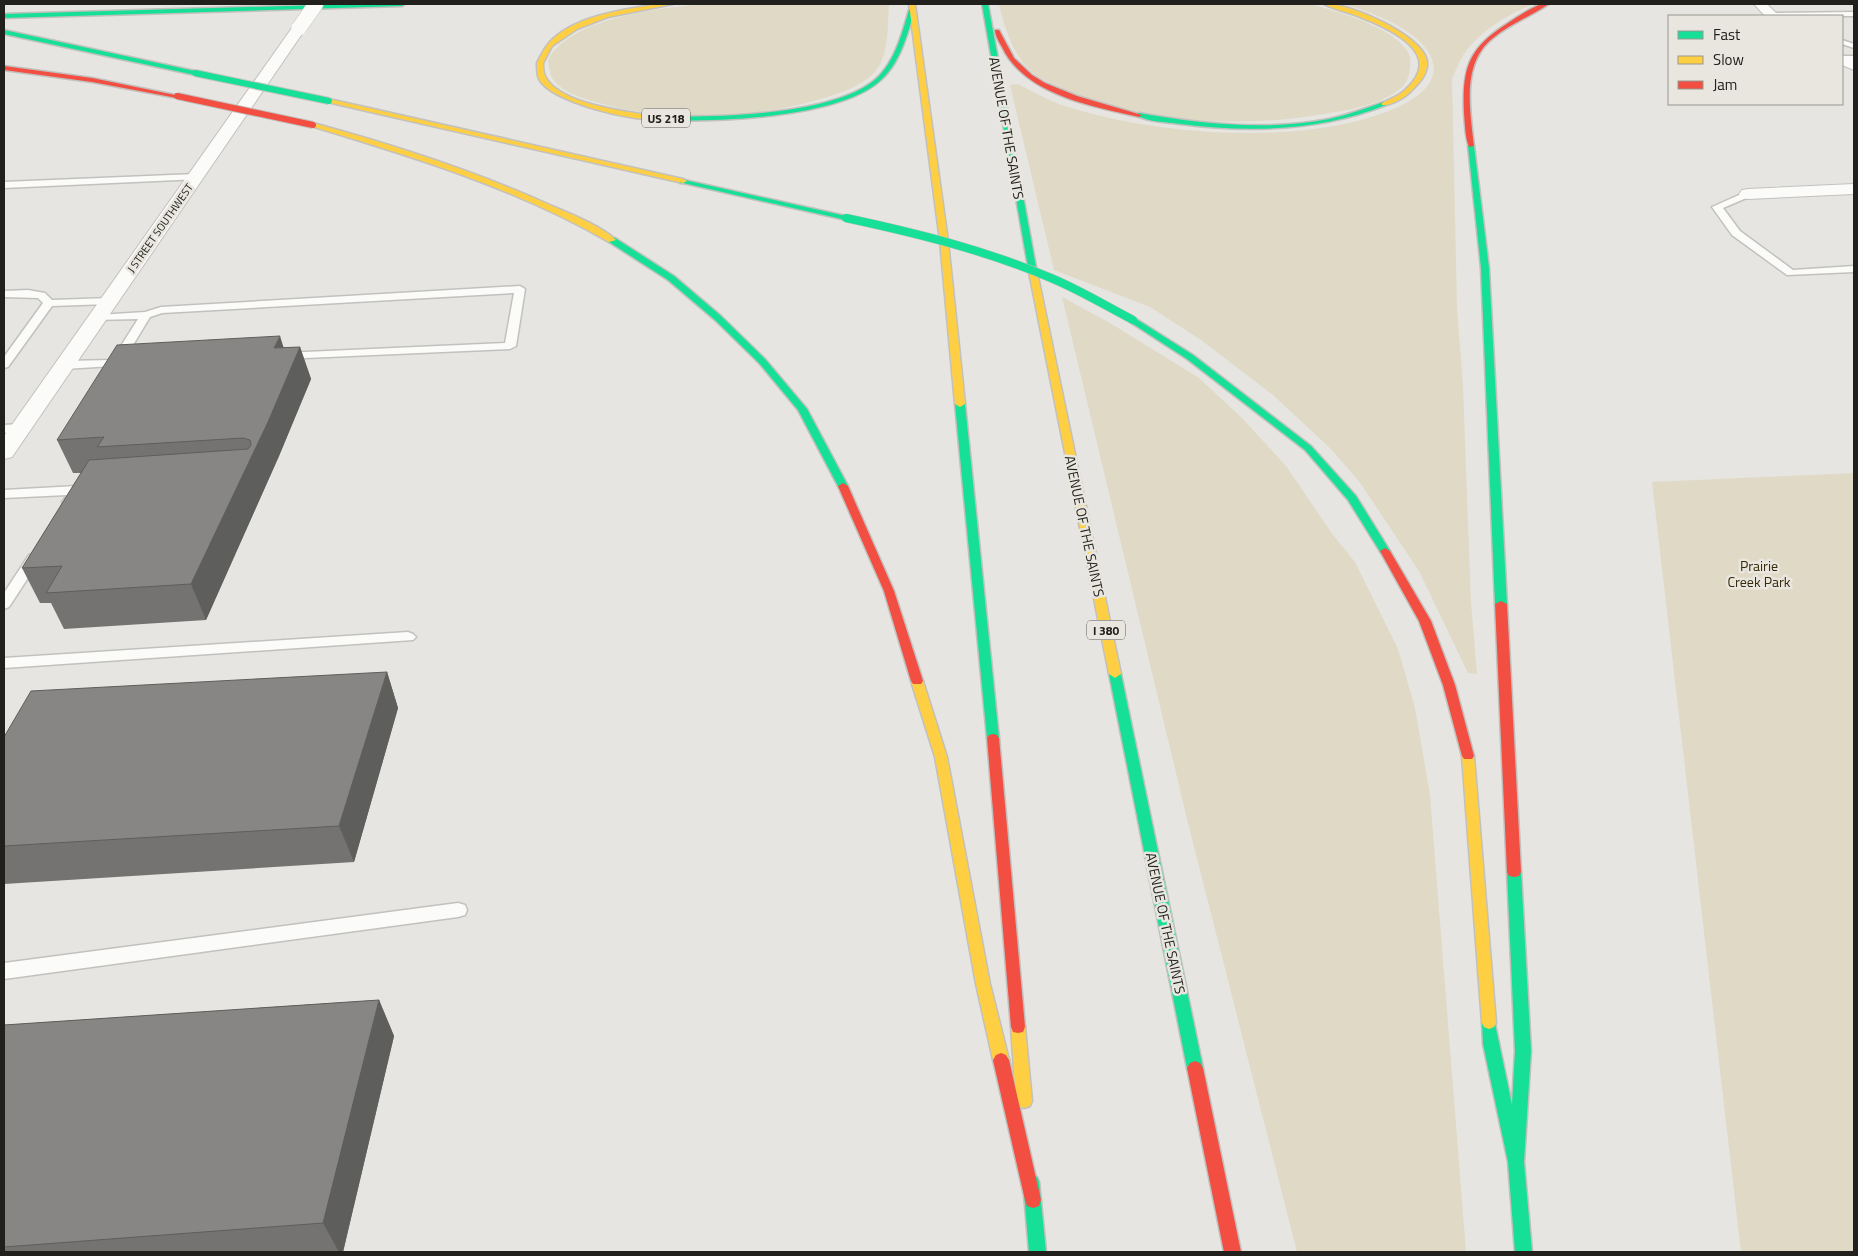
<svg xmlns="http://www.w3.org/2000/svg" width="1858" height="1256" font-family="'Titillium Web',sans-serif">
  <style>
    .green { fill: #e0d9c6 }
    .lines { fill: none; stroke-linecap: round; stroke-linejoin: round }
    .lane-casing { stroke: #c2c1be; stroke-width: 3 }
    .street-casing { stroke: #c2c1be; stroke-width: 2 }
    .fast-casing { stroke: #c2c1be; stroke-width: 3 }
    .slow-casing { stroke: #c2c1be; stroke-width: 3 }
    .jam-casing { stroke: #c2c1be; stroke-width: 3 }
    .lane { fill: #fbfbfa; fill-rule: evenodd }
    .street { fill: #fbfbfa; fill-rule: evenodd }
    .fast { fill: #16e098; fill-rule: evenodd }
    .slow { fill: #ffcf43; fill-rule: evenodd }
    .jam { fill: #f24e42; fill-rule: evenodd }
    .street-bridge-casing { stroke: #c2c1be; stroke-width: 16; stroke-linecap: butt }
    .fast-bridge-far1-casing { stroke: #c2c1be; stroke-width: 8; stroke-linecap: butt }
    .fast-bridge-casing { stroke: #c2c1be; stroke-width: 9; stroke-linecap: butt }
    .jam-bridge-casing { stroke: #c2c1be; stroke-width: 8; stroke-linecap: butt }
    .street-bridge { stroke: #fbfbfa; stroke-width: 15 }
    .fast-bridge-far1 { stroke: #16e098; stroke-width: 6 }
    .fast-bridge { stroke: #16e098; stroke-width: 8 }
    .jam-bridge { stroke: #f24e42; stroke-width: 6 }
    .wall { fill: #747372 }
    .shaded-wall { fill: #5e5e5c }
    .building { fill: #878684; stroke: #5e5e5c }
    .labels { text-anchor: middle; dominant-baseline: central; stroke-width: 5; stroke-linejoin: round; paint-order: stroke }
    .far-street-label { font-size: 11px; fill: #21201d; stroke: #e8e6df }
    .shield { fill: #e8e6df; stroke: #5d5b57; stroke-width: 1 }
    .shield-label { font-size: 12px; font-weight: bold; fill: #21201d }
    .street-label { font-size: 14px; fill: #21201d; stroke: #e8e6df }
    .park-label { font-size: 14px; fill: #362b07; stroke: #e8e6df }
  </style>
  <rect width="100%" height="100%" fill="#e6e5e1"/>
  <g class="green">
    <path d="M 708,4 L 889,4 C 887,28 890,58 872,75 C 859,87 840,93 824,98 C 753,120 662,123 592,101 C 579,97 564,92 555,82 C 550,76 549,68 548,60 C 571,17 663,7 708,4 Z"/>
    <path d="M 999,4 L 1309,4 C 1334,10 1402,29 1410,57 C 1411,60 1410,65 1410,68 C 1409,76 1407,83 1401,88 C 1382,104 1354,109 1330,113 C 1245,129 1135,124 1057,86 C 1049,82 1040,79 1033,73 C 1013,56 1005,29 999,4 Z"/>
    <path d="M 1342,4 L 1534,4 C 1509,14 1483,29 1466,51 C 1460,59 1456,70 1452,79 L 1457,308 L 1463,387 L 1471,603 L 1477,674 L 1468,673 L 1419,571 L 1361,484 L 1332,450 L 1273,395 L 1201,340 L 1150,307 L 1054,270 L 1010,85 L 1018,84 C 1032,91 1047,100 1062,105 C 1146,133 1271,143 1357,121 C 1482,89 1438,29 1342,4 Z"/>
    <polygon points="1062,297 1110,323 1199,378 1243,419 1286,466 1333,535 1355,562 1398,649 1415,708 1430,795 1466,1252 1297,1252 1188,823"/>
    <polygon points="1854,473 1854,1252 1741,1252 1652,482"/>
  </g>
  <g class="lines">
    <defs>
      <g id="lane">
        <polygon points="1854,12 1854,16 1766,15 1770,13"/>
        <polygon points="1842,40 1854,44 1854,48 1842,44"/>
        <rect x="1842" y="56" width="12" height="4"/>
        <polygon points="196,174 199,175 199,179 4,188 4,182"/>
        <polygon points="1748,191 1751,192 1751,196 1723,208 1740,231 1793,270 1854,266 1854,272 1787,275 1732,235 1712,207"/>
        <polygon points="520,286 525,289 516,346 510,349 283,359 277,356 283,353 505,343 514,293 162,313 150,317 124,360 129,361 131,363 129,365 64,369 58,365 64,361 112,360 138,319 94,320 92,318 98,315 145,312 161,307"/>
        <polygon points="28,290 45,293 52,300 110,298 115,301 110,304 52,306 8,367 4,368 4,357 43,303 38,298 4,297 4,291"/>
        <polygon points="21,424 27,428 25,431 4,433 4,425"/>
        <polygon points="77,486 84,490 74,505 69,506 62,502 67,495 4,498 4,490"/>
        <polygon points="34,554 39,555 41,558 9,607 4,609 4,593 29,555"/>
        <polygon points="408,632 413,634 416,637 413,640 4,668 4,658"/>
        <polygon points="458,903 465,905 467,910 465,915 458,917 4,979 4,963"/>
      </g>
      <g id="street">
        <polygon points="1754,4 1767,4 1779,16 1765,16"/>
        <polygon points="299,24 306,28 12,457 4,459 4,436 294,25"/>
        <polygon points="1842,55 1854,60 1854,70 1842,65"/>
        <polygon points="1854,184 1854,194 1748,199 1742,198 1739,194 1742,190 1748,189"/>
      </g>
      <g id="fast">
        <polygon points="356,4 405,4 402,6 4,18 4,14"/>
        <polygon points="982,4 988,4 1036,267 1032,269 1028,267"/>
        <path d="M 912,8 L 915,10 C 907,34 901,61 882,79 C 841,119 712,122 656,120 L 653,118 L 656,116 C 710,118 840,116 879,76 C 896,58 902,33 909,10 Z"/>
        <polygon points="4,30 195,71 198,73 195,75 4,34"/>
        <path d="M 1384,102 L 1387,104 L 1386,105 C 1320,131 1250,133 1180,124 C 1167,122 1147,122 1136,115 L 1139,113 C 1201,124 1267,131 1329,119 C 1348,115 1366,108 1384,102 Z"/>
        <polygon points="1471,144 1474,146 1489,268 1507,604 1501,607 1495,604 1481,268 1468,146"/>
        <polygon points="680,179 846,216 850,218 846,220 683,183 680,183"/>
        <polygon points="609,238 615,238 674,276 721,316 765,359 807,409 848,486 847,488 839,488 798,410 759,363 715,320 668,280 609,242"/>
        <polygon points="1133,317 1193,355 1311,446 1356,496 1390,551 1389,553 1381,553 1348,500 1305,450 1187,359 1130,322 1129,320"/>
        <polygon points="960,401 965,404 999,738 997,741 989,741 987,738 955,404"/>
        <polygon points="1115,670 1121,674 1203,1068 1200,1073 1195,1075 1190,1073 1187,1068 1109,674"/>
        <polygon points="1514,867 1519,868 1521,872 1531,1051 1524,1162 1532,1252 1515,1252 1508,1162 1483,1044 1482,1023 1484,1019 1489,1017 1494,1019 1512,1105 1515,1051 1507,872 1509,868"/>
        <polygon points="1031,1174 1037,1177 1039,1182 1046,1252 1029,1252 1023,1182 1025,1177"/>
      </g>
      <g id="slow">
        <path d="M 660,4 L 673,4 L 608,17 L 577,29 L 552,46 L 543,63 C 543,68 544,75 546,78 C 563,106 629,111 658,117 L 658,119 C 634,122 551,102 539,79 C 537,75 537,68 537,63 C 540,57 544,49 549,43 C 573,16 625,9 660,4 Z"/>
        <polygon points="909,4 915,4 948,241 965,404 960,407 955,404 940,241"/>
        <path d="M 1324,4 C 1348,2 1423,35 1427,61 C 1428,74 1420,82 1412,90 C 1406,97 1391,106 1382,105 L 1382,103 C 1390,99 1399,96 1405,90 C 1446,54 1391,29 1360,17 C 1349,12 1335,10 1324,4 Z"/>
        <polygon points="329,99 683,179 687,181 683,183 327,102 327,100"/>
        <path d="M 313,123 C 394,145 475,171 552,206 C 571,214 601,226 616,240 L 609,242 C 516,188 413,157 311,126 L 310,125 Z"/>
        <polygon points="1029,265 1036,267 1121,674 1115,678 1109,674 1028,267"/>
        <polygon points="917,677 923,681 947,757 990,984 1009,1060 1006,1065 1001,1067 996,1065 993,1060 976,984 935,757 911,681"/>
        <polygon points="1468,752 1472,753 1474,756 1496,1023 1494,1027 1489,1029 1484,1027 1482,1023 1462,756 1464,753"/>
        <polygon points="1018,1021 1023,1022 1025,1027 1032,1101 1030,1106 1024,1108 1018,1106 1016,1101 1011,1027 1013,1022"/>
      </g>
      <g id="jam">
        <path d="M 1542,4 L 1549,4 C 1531,16 1510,24 1493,38 C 1461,63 1470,111 1474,146 L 1469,147 C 1465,137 1465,124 1464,113 C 1462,69 1468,49 1505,25 C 1517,17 1528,9 1542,4 Z"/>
        <path d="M 995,30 L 999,30 L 1014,58 L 1032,75 L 1045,83 L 1077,96 L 1142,115 L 1139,117 C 1092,106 1025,95 1002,47 C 999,42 995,35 995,30 Z"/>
        <polygon points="4,66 92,78 180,96 177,98 92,82 4,70"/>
        <polygon points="843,483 848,486 894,591 923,681 921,684 913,684 911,681 884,591 838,486"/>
        <polygon points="1385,548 1390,551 1431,621 1455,685 1474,756 1472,759 1464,759 1462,756 1443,685 1419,621 1380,551"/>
        <polygon points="1501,601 1507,604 1521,872 1519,876 1514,877 1509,876 1507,872 1495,604"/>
        <polygon points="993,734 997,735 999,738 1025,1027 1023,1032 1018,1033 1013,1032 1011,1027 987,738 989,735"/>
        <polygon points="1001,1053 1006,1055 1009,1060 1041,1200 1039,1206 1033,1208 1027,1206 1025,1200 993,1060 996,1055"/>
        <polygon points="1195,1061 1200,1063 1203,1068 1241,1252 1224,1252 1187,1068 1190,1063"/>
      </g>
    </defs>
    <use href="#lane" class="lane-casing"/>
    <use href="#street" class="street-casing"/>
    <use href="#fast" class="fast-casing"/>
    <use href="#slow" class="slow-casing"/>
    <use href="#jam" class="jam-casing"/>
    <use href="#lane" class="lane"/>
    <use href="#street" class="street"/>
    <use href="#fast" class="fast"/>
    <use href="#slow" class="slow"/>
    <use href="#jam" class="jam"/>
    <defs>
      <polyline id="street-bridge" points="299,28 316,4"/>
      <polyline id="fast-bridge-far1" points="195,73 329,101"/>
      <path id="fast-bridge" d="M 846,218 C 916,233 985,250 1051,278 C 1080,290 1106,306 1133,320"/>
      <polyline id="jam-bridge" points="177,96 313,125"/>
    </defs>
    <use href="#street-bridge" class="street-bridge-casing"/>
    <use href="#fast-bridge-far1" class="fast-bridge-far1-casing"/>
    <use href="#fast-bridge" class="fast-bridge-casing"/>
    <use href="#jam-bridge" class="jam-bridge-casing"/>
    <use href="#street-bridge" class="street-bridge"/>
    <use href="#fast-bridge-far1" class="fast-bridge-far1"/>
    <use href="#fast-bridge" class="fast-bridge"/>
    <use href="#jam-bridge" class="jam-bridge"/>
  </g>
  <g class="wall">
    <polygon points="300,347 311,379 279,456 206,620 64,629 51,603 40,603 22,568 81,473 73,473 57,440 284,348"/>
    <polygon points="387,672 398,708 354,862 4,884 4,737"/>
    <polygon points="379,1000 394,1036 343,1252 4,1252 4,1025"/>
  </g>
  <g class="shaded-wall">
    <polygon points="280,336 290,368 274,348"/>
    <polygon points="300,347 311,379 279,456 206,620 191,584"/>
    <polygon points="387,672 398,708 354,862 339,826"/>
    <polygon points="379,1000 394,1036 343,1252 339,1252 323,1223"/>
  </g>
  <g class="building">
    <polygon points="280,336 274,348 300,347 268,422 191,584 46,593 62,566 22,568 89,460 248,449 251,445 250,440 243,438 97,447 104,437 57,440 117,345"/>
    <polygon points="387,672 339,826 4,846 4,737 31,691"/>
    <polygon points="379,1000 323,1223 4,1247 4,1025"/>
  </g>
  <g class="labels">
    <g class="far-street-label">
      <text transform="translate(160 228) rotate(-55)">J STREET SOUTHWEST</text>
    </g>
    <g class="shield">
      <rect x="642" y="108.5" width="48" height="19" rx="4"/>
      <rect x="1087" y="620.5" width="38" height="19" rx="4"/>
    </g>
    <g class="shield-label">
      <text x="666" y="118">US 218</text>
      <text x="1106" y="630">I 380</text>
    </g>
    <g class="street-label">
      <text transform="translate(1007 128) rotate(80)">AVENUE OF THE SAINTS</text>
      <text transform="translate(1085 526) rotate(78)">AVENUE OF THE SAINTS</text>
      <text transform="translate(1166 923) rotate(78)">AVENUE OF THE SAINTS</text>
    </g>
    <g class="park-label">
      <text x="1759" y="565">Prairie<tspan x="1759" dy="16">Creek Park</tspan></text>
    </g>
  </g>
  <rect width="1858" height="1256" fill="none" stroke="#21201d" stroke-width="10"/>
  <rect x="1668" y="15" width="175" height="90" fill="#e8e6df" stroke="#989791"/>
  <rect x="1678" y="31" width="25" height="8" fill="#16e098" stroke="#989791"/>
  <text x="1713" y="40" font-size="15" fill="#21201d">Fast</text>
  <rect x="1678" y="56" width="25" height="8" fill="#ffcf43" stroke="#989791"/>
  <text x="1713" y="65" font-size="15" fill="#21201d">Slow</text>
  <rect x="1678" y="81" width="25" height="8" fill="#f24e42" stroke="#989791"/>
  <text x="1713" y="90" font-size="15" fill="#21201d">Jam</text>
</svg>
